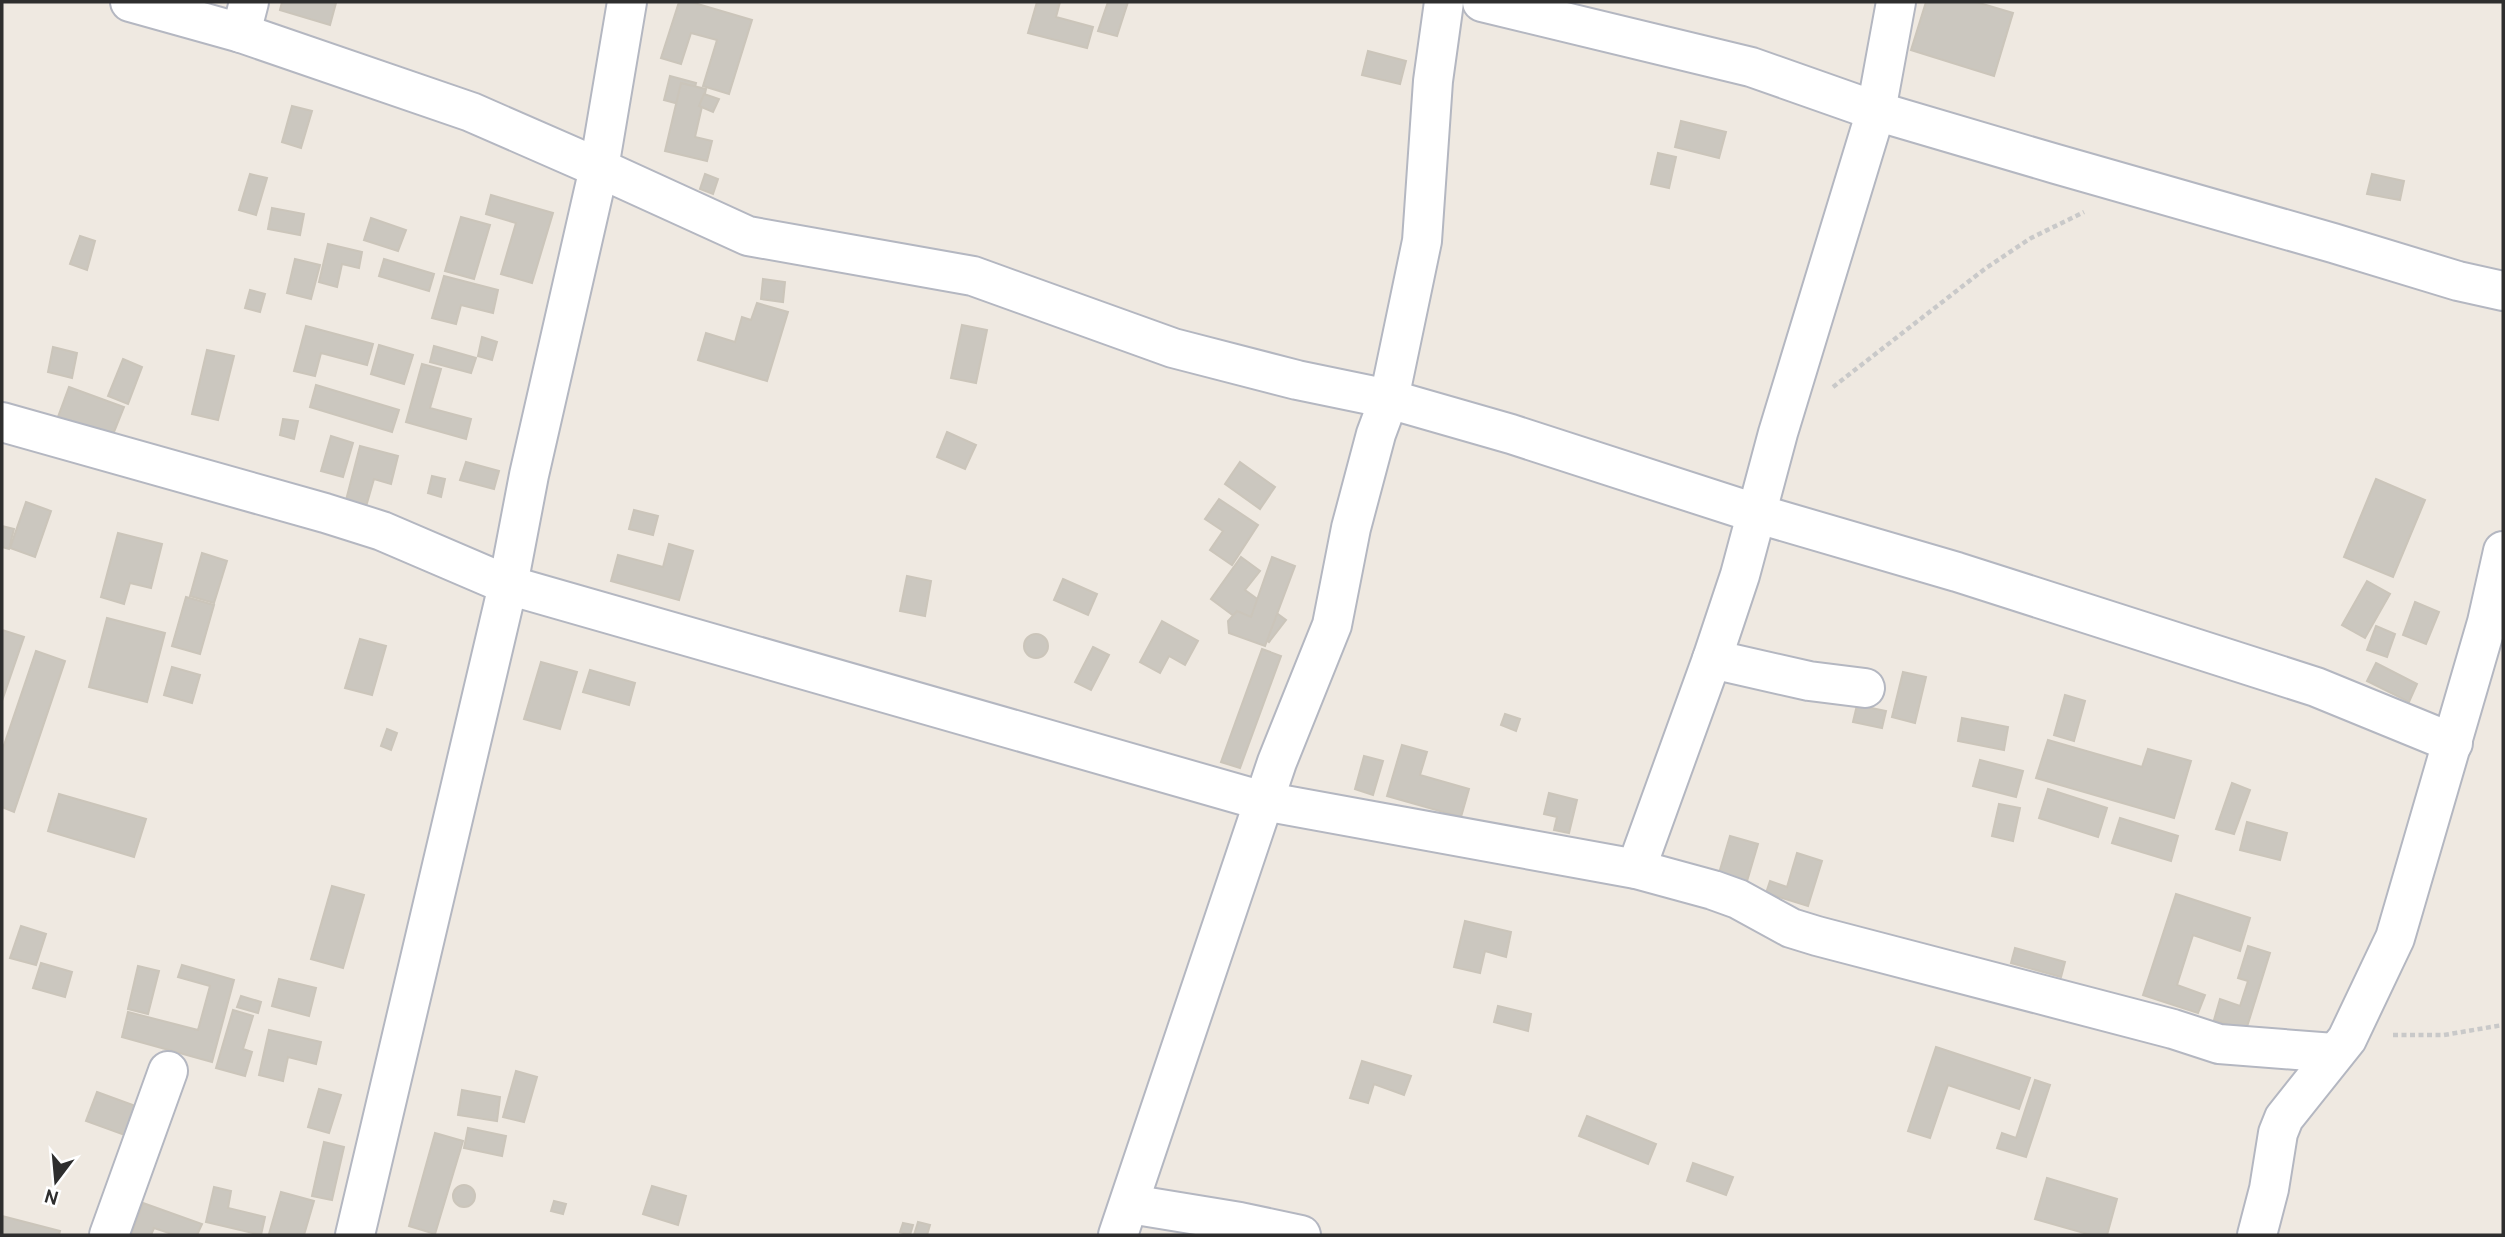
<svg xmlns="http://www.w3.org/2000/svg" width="2505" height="1237" font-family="Cabin,sans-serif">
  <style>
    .building { fill: #cbc7bf; stroke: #cbc5ba; stroke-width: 2 }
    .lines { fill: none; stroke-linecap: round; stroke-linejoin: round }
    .minor-casing { stroke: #b4b7c1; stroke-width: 42 }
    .path { stroke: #c9c9c9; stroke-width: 4.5; stroke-dasharray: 5 3.5; stroke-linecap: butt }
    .minor { stroke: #fff; stroke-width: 38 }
  </style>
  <rect width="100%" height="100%" fill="#efe9e1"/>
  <g class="building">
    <polygon points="282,2 332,2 336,3 330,25 280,10"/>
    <polygon points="679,2 691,2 752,20 729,94 703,86 717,40 691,33 681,64 661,58"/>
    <polygon points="1037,2 1060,2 1056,17 1093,27 1087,48 1028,33"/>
    <polygon points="1108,2 1128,2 1117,36 1098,31"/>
    <polygon points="1926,2 1976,2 2013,13 1994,76 1911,50"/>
    <polygon points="1368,51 1406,61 1400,84 1362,75"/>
    <polygon points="670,76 696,83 690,107 664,100"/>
    <polygon points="681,83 706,89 695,137 712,141 707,161 665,151"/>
    <polygon points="704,94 719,99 713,112 699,106"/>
    <polygon points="292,106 312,111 301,148 282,142"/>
    <polygon points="1681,121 1726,132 1719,158 1675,147"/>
    <polygon points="1658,153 1676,157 1669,188 1651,184"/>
    <polygon points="250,174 267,178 256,215 239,210"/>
    <polygon points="705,174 718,179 713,194 700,189"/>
    <polygon points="2372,174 2404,181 2400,200 2367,194"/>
    <polygon points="491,195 553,213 532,283 501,274 516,223 486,214"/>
    <polygon points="272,208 304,214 300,235 268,229"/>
    <polygon points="461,217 490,225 474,279 445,271"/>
    <polygon points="371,218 406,230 398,251 364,240"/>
    <polygon points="80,236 95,241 87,270 70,264"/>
    <polygon points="328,244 362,252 359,268 342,264 337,287 319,282"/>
    <polygon points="295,259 320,265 311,299 287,293"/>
    <polygon points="384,259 434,274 429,291 379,276"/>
    <polygon points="444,276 498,290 493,313 461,305 456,324 432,318"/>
    <polygon points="763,279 785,282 783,302 761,299"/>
    <polygon points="250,290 265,294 260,312 245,308"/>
    <polygon points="757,303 788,312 767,381 698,360 706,333 735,342 742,317 751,320"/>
    <polygon points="962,325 987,330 976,383 951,378"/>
    <polygon points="306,326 373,344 367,365 321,353 315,376 294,371"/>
    <polygon points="482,337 497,342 492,360 478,356"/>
    <polygon points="379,345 413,355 404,384 371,374"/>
    <polygon points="434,346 476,358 471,373 430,362"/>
    <polygon points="53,347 77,353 72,378 48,372"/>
    <polygon points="207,350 234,356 218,420 192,414"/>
    <polygon points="123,359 142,367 128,404 108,396"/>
    <polygon points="422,364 441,369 430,408 471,419 466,439 406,422"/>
    <polygon points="316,385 399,410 392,432 310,407"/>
    <polygon points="69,387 124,407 112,437 58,417"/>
    <polygon points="283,419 298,421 294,439 280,435"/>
    <polygon points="947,432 976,445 965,469 937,457"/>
    <polygon points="331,436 353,443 343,477 321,471"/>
    <polygon points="360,446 398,456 391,484 374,479 365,510 345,504"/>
    <polygon points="466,462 499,471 494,489 460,480"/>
    <polygon points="1240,462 1275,487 1260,509 1225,484"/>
    <polygon points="432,476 445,479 441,497 428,493"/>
    <polygon points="2376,479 2425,500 2393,577 2344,557"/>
    <polygon points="1219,499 1258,525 1232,565 1210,550 1223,531 1205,519"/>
    <polygon points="26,502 51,511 35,557 10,548"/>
    <polygon points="634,510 658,516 653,535 629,529"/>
    <polygon points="2,526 14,529 9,549 2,547"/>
    <polygon points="118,533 162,544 151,588 130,583 124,604 101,597"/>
    <polygon points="669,544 693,551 679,600 611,581 618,555 663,567"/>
    <polygon points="202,553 227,561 214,603 190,596"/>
    <polygon points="1241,557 1260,571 1245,590 1286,620 1269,642 1211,599"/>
    <polygon points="1272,557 1295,566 1265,646 1229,633 1228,621 1237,611 1251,617"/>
    <polygon points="907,576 931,581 925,616 900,611"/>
    <polygon points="1063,579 1097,594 1088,615 1054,600"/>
    <polygon points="2367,581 2390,594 2365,638 2342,625"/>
    <polygon points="186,597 214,605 200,654 172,646"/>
    <polygon points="2415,602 2439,612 2426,644 2403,635"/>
    <polygon points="107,618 165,633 147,702 89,687"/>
    <polygon points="1162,621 1198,641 1185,665 1169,656 1160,673 1140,662"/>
    <polygon points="2376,626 2395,634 2387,657 2367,650"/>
    <polygon points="2,630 24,637 2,701"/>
    <circle cx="1036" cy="646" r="12"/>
    <polygon points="360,639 386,646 372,695 345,688"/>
    <polygon points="1093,647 1109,655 1091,690 1075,682"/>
    <polygon points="1262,649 1281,656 1240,768 1221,762"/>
    <polygon points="36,651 65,661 14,812 2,807 2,751"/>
    <polygon points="541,662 577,672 560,729 524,719"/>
    <polygon points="2376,663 2417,684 2409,702 2367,681"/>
    <polygon points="172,667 200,675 192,703 164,695"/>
    <polygon points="590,670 635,683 629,705 583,692"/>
    <polygon points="1903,672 1926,677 1915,723 1892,717"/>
    <polygon points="2065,695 2085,701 2074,741 2054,735"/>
    <polygon points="1857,705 1886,711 1882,728 1853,722"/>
    <polygon points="1505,714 1520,719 1516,731 1501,725"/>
    <polygon points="1962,718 2008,727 2004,750 1958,741"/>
    <polygon points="387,729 397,733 391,750 381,746"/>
    <polygon points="2048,740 2142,767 2148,749 2191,761 2174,818 2036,778"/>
    <polygon points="1402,745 1427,752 1420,775 1469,789 1461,817 1387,796"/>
    <polygon points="1364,756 1383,761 1373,795 1355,789"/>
    <polygon points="1980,760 2023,771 2016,797 1973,786"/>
    <polygon points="2232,783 2250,790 2234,834 2216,829"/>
    <polygon points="2048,789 2107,808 2098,837 2039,818"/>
    <polygon points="1549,793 1577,800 1569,833 1554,830 1557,817 1544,814"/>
    <polygon points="59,794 146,819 134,857 48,831"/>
    <polygon points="1999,804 2020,808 2013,841 1992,836"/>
    <polygon points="2120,818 2178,836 2171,861 2112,843"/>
    <polygon points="2247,822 2287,833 2280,860 2240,850"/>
    <polygon points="1730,836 1758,844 1745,888 1717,880"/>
    <polygon points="1797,853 1822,861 1808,906 1766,893 1770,881 1787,887"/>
    <polygon points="332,886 364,895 343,968 311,959"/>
    <polygon points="2176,894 2250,918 2240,951 2193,935 2177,985 2205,995 2198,1013 2143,995"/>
    <polygon points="1465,921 1511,932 1506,957 1485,951 1480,973 1454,967"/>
    <polygon points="21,926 46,934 36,965 10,958"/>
    <polygon points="2248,946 2270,953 2246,1030 2214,1020 2220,999 2240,1006 2248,981 2238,978"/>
    <polygon points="2015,948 2065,962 2061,977 2011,963"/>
    <polygon points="41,963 72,972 65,997 33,988"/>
    <polygon points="182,965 234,980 212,1062 122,1037 128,1012 198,1030 210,986 178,977"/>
    <polygon points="138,966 159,971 148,1014 128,1009"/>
    <polygon points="279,979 316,988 309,1016 272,1006"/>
    <polygon points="241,996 261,1002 258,1013 237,1007"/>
    <polygon points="1498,1006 1531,1014 1528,1031 1494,1022"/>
    <polygon points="233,1010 253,1016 243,1049 252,1052 245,1076 216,1068"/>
    <polygon points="269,1030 321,1042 316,1064 288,1057 283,1081 259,1075"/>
    <polygon points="1936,1047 2030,1078 2019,1109 1948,1085 1930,1138 1908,1131"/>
    <polygon points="1362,1061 1411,1076 1404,1095 1374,1084 1368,1103 1350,1098"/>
    <polygon points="516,1071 537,1077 524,1122 503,1117"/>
    <polygon points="2035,1080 2050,1085 2026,1157 1997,1148 2002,1133 2016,1138"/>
    <polygon points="319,1089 341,1095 329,1133 308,1127"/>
    <polygon points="462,1090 500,1097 497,1121 458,1115"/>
    <polygon points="97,1092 144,1109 133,1138 86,1121"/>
    <polygon points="1587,1116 1656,1144 1648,1164 1579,1136"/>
    <polygon points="468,1128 506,1136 502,1156 464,1148"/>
    <polygon points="435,1133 463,1141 435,1234 409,1226"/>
    <polygon points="324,1142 344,1147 332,1200 312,1196"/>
    <polygon points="1693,1163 1733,1177 1726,1195 1687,1181"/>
    <polygon points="2047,1178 2117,1199 2107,1235 2091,1235 2035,1219"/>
    <circle cx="464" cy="1196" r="11"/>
    <polygon points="652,1186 686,1196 678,1225 643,1214"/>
    <polygon points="214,1187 231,1191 228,1208 265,1217 261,1235 206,1222"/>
    <polygon points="281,1192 314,1201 304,1235 269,1234"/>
    <polygon points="554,1201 566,1204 563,1214 551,1211"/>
    <polygon points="143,1203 202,1224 197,1235 175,1235 154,1228 151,1235 131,1235"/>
    <polygon points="2,1216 60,1231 59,1235 2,1235"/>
    <polygon points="918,1222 930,1225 927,1235 914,1235"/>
    <polygon points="903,1223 913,1225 910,1235 900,1232"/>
  </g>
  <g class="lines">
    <defs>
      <g id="minor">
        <polyline points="130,2 241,33 471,112 599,168 748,236 973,276 1173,348 1297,380 1389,399 1511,434 1755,513 1957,572 2316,687 2453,743"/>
        <polyline points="1482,2 1751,67 1876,111 2056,164 2333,243 2458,281 2503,291"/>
        <polyline points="241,33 249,2"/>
        <polyline points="2,422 325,513 382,531 508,585 1263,801 1636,869 1713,890 1738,899 1791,928 1817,936 2173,1029 2219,1044 2334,1053"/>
        <polyline points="1712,659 1809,681 1865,688"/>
        <polyline points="1636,869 1712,659 1740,575 1778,433 1876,111 1896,2"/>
        <polyline points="1130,1204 1240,1222 1301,1235"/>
        <polyline points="109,1235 168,1071"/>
        <polyline points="355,1235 508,585 529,475 599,168 627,2"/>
        <polyline points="1118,1235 1277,762 1332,625 1351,528 1376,434 1389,399 1422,241 1433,81 1444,2"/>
        <polyline points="2257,1235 2269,1189 2278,1133 2284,1118 2347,1039 2395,938 2487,622 2503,551"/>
      </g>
    </defs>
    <use href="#minor" class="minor-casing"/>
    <g class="path">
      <polyline points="1833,387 1986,268 2031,238 2084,212"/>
      <polyline points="2393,1035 2444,1035 2503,1025"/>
    </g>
    <use href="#minor" class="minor"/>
  </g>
  <rect width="2505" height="1237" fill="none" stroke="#2e2e2e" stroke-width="7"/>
  <g transform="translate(56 1181) rotate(196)" stroke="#ffffff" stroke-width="5" paint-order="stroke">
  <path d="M0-5L12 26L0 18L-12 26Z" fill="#2e2e2e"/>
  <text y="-10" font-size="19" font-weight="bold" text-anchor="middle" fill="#2e2e2e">N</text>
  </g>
</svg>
